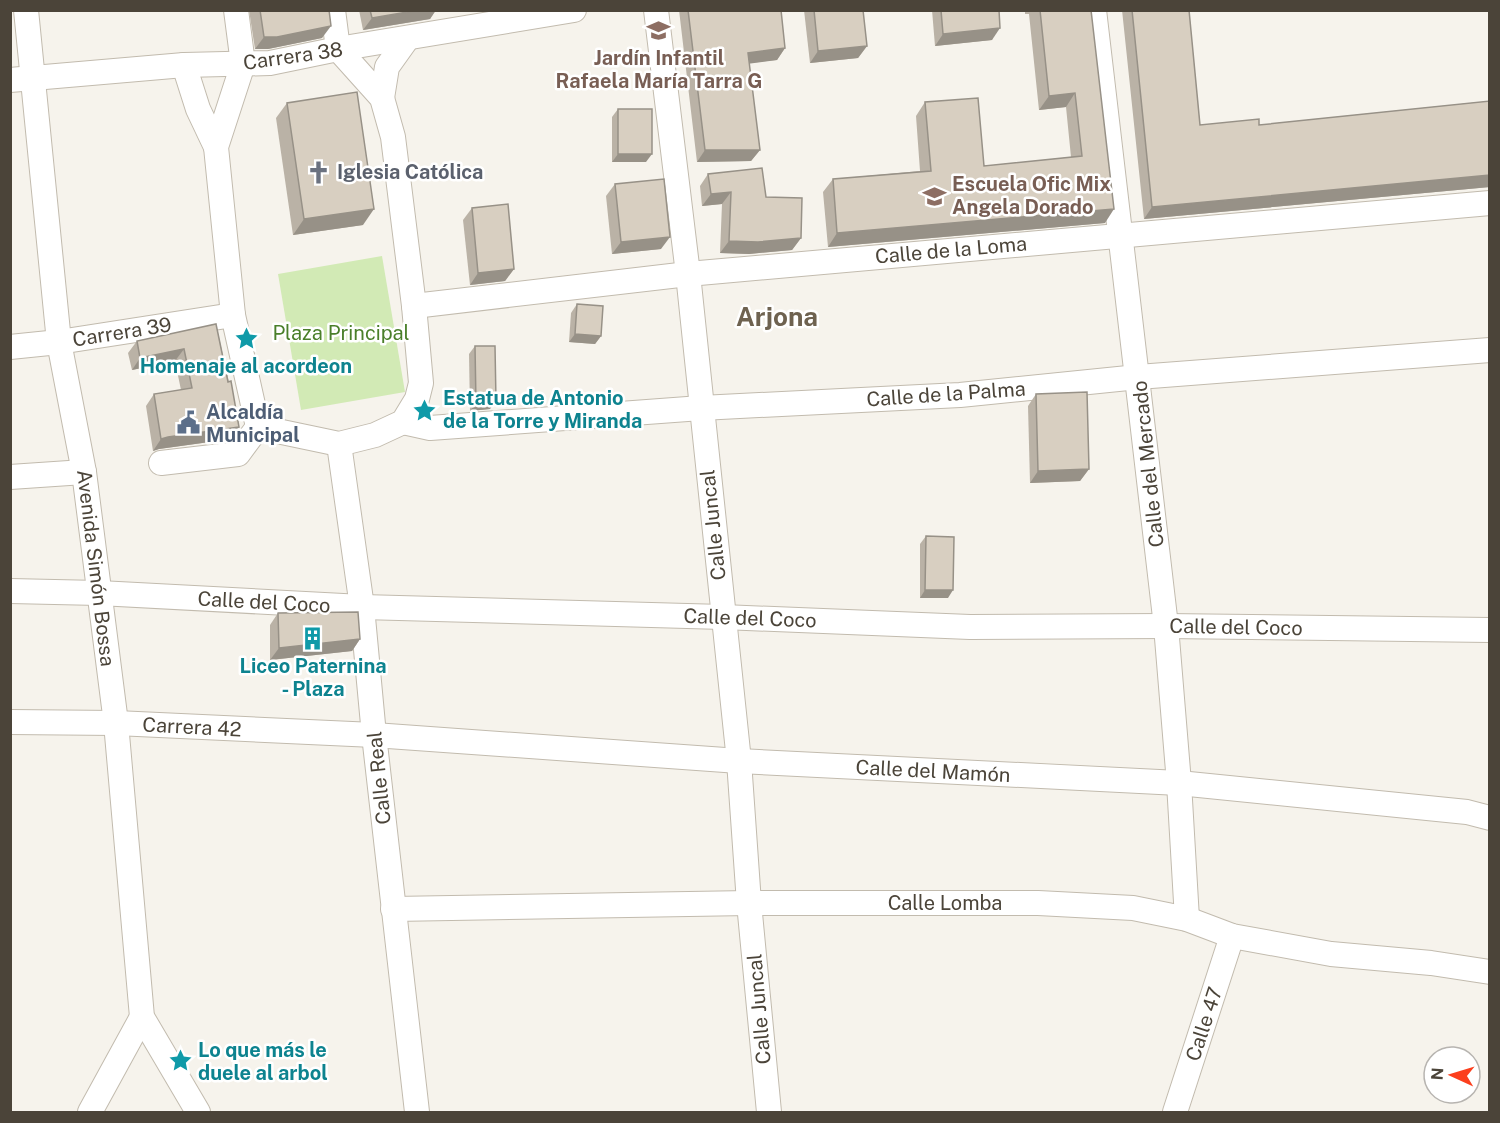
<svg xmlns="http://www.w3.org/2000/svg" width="1500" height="1123" font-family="'Public Sans',sans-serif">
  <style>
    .green { fill: #d2eab5 }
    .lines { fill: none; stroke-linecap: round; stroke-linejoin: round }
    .street-casing { stroke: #c2bbae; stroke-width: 26 }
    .street { stroke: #fff; stroke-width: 24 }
    .wall { fill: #bab2a6 }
    .shaded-wall { fill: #979187 }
    .building { fill: #d8cfc1; stroke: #979187; stroke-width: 1.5 }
    .labels { text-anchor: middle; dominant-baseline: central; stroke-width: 5; stroke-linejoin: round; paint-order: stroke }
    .street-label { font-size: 20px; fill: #4b4439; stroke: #fff }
    .education-label { font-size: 20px; font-weight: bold; fill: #785e54; stroke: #fff }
    .worship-label { font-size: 20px; font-weight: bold; fill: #5b616d; stroke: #fff; text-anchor: start }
    .park-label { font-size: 20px; fill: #4a7f2a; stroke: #fff }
    .culture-label { font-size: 20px; font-weight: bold; fill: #0d838f; stroke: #fff }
    .service-label { font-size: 20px; font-weight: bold; fill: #4e5e75; stroke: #fff; text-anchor: start }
    .district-label { font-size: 26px; font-weight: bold; fill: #6e6250; stroke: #fff }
  </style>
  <rect width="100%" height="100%" fill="#f6f3ec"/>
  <polygon class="green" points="382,256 405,392 301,410 278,274"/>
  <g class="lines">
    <defs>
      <g id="street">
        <polyline points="26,10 59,342 84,472 116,723 142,1017 198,1112"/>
        <polyline points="236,10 243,64 216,147 233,315 258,427 339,444 375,435 403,422 417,399 421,383 414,306 393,137 382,98 338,49 333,10"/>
        <polyline points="656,10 688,274 739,761 749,903 769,1112"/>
        <polyline points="1094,10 1166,626 1179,783 1187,919"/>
        <polyline points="184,65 198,109 216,147"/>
        <polyline points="10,80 184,65 270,63 338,49 574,10"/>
        <polyline points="382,98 387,67 407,39"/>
        <polyline points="414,306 688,274 1490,203"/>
        <polyline points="10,347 59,342 233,315"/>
        <polyline points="403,422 430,428 701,408 960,395 1138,377 1490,350"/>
        <polyline points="339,444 362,607 374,735 417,1112"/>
        <polyline points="161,463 238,454 258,427"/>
        <polyline points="10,477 84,472"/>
        <polyline points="10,591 99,593 362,607 723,617 970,627 1166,626 1490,630"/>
        <polyline points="10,722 116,723 374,735 739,761 1179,783 1467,812 1490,818"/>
        <polyline points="393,909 749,903 1038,903 1133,908 1187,919 1232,936 1331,954 1431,963 1490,972"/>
        <polyline points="90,1112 142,1017"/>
        <polyline points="1175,1112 1232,936"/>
      </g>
    </defs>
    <use href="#street" class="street-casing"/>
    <use href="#street" class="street"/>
  </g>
  <g class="wall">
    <polygon points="249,10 329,10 322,38 268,49 255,49"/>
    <polygon points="359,10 436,10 430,19 363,30"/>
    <polygon points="679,10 781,10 785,48 777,60 749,63 760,150 751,161 697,162"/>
    <polygon points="804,10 863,10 867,46 858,58 810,63"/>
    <polygon points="932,10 999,10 992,40 935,46"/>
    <polygon points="1025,10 1091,10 1105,223 828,247 823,192 833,179 920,171 916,116 925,102 984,166 1071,157 1066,107 1039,110 1029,14 1025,14"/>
    <polygon points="1122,10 1189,10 1200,125 1259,125 1490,101 1490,187 1144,219"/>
    <polygon points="287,103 363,225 293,235 276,118"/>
    <polygon points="618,109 646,162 612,162 612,117"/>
    <polygon points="708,174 766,197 801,238 792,250 749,254 720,253 722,204 702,206 700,186"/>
    <polygon points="615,184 661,249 612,254 606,196"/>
    <polygon points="472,208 514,269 505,281 470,285 463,220"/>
    <polygon points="577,304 601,336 595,344 569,342 571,313"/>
    <polygon points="216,324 239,427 231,439 159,449 153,451 146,406 154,394 181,390 175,361 132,370 128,353 137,341"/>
    <polygon points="475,346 490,409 470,411 469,354"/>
    <polygon points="1036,394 1089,469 1080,481 1030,483 1028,406"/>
    <polygon points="926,536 948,598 920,598 920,544"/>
    <polygon points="278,613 360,639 352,651 270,660 270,625"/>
  </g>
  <g class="shaded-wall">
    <polygon points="419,10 436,10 430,19 363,30 372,18"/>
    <polygon points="331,26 322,38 268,49 255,49 264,37"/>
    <polygon points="1000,28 992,40 935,46 943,34"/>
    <polygon points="867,46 858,58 810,63 818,51"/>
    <polygon points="785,48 777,60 739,65 748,53"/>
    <polygon points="1075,93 1066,107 1039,110 1049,96"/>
    <polygon points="705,150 760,150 751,161 697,162"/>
    <polygon points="618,154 652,154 646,162 612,162"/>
    <polygon points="1490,175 1490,187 1144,219 1152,207"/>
    <polygon points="731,192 722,204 702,206 711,194"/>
    <polygon points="374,209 363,225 293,235 304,219"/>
    <polygon points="1114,209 1105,223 828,247 837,233"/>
    <polygon points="670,237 661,249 612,254 621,242"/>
    <polygon points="801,238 792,250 749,254 720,253 729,241"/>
    <polygon points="514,269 505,281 470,285 478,273"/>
    <polygon points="575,334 601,336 595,344 569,342"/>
    <polygon points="184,349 175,361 132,370 140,358"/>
    <polygon points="496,401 490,409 470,411 476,403"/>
    <polygon points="239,427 231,439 159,449 153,451 161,439 168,437"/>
    <polygon points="1089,469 1080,481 1030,483 1038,471"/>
    <polygon points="925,590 953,590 948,598 920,598"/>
    <polygon points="360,639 352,651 270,660 279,648"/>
  </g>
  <g class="building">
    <polygon points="260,10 329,10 331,26 277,37 264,37"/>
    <polygon points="370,10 419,10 372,18"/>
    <polygon points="688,10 781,10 785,48 748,53 760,150 705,150"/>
    <polygon points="814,10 863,10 867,46 818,51"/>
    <polygon points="941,10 999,10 1000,28 943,34"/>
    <polygon points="1040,10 1091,10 1114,209 837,233 833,179 931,171 925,102 978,98 984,166 1082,156 1075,93 1049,96"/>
    <polygon points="1132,10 1189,10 1200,125 1259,119 1259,125 1490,101 1490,175 1152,207"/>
    <polygon points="357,92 374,209 304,219 287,103"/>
    <rect x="618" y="109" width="34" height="45"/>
    <polygon points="762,168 766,197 802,198 801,238 758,242 729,241 731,192 711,194 708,174"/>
    <polygon points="664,179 670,237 621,242 615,184"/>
    <polygon points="508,204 514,269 478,273 472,208"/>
    <polygon points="577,304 603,306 601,336 575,334"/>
    <polygon points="216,324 228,382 231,381 239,427 168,437 161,439 154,394 192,388 184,349 140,358 137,341"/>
    <polygon points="475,346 495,346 496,401 476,403"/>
    <polygon points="1087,392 1089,469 1038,471 1036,394"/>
    <polygon points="926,536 954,537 953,590 925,590"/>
    <polygon points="358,612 360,639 279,648 278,613"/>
  </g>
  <defs>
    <symbol id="school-bare" viewBox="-9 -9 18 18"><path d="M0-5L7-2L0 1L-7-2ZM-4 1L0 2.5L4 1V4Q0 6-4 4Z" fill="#8d6e63" stroke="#fff" stroke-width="2.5" paint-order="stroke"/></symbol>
    <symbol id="church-bare" viewBox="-9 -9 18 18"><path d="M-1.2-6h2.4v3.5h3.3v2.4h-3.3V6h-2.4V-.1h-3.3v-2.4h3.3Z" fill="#6b7280" stroke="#fff" stroke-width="2.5" paint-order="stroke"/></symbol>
    <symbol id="sight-bare" viewBox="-9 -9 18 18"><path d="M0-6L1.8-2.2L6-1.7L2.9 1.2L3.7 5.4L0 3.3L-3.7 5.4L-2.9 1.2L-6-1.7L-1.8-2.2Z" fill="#0f9aa8" stroke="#fff" stroke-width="2.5" paint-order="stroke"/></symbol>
    <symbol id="civic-bare" viewBox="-9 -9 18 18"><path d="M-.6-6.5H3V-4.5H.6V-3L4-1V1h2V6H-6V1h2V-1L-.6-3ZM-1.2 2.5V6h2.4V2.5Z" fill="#5c6f8a" stroke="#fff" stroke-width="2.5" paint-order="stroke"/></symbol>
    <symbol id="building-bare" viewBox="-9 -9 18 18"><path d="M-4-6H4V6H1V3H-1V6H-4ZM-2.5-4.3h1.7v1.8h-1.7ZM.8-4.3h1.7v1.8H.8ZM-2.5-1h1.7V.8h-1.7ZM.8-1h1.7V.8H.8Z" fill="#0f9aa8" stroke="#fff" stroke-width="2.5" paint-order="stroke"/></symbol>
  </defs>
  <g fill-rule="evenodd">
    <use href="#school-bare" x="642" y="14" width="33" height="33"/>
    <use href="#church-bare" x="302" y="156" width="33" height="33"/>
    <use href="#school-bare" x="918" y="180" width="33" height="33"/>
    <use href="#sight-bare" x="230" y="322" width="33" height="33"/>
    <use href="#sight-bare" x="408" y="394" width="33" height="33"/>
    <use href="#civic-bare" x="172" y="406" width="33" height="33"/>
    <use href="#building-bare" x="296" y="622" width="33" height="33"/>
    <use href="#sight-bare" x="164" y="1044" width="33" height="33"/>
  </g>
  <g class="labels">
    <g class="street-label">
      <text transform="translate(293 56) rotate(-8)">Carrera 38</text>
      <text transform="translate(951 250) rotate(-5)">Calle de la Loma</text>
      <text transform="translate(122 332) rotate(-9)">Carrera 39</text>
      <text transform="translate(946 394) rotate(-4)">Calle de la Palma</text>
      <text transform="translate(1148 464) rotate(-96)">Calle del Mercado</text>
      <text transform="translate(713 525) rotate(-96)">Calle Juncal</text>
      <text transform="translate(96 568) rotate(83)">Avenida Simón Bossa</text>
      <text transform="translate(264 602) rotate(3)">Calle del Coco</text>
      <text transform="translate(750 618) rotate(2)">Calle del Coco</text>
      <text transform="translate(1236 627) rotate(1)">Calle del Coco</text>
      <text transform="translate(192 727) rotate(3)">Carrera 42</text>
      <text transform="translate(933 771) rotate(3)">Calle del Mamón</text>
      <text transform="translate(379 778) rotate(-96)">Calle Real</text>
      <text x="945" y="903">Calle Lomba</text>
      <text transform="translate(759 1009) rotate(-95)">Calle Juncal</text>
      <text transform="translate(1204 1024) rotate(-72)">Calle 47</text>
    </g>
    <g class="education-label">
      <text x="659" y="58">Jardín Infantil<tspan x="659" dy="23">Rafaela María Tarra G</tspan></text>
      <text x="952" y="184" text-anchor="start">Escuela Ofic Mix<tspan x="952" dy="23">Angela Dorado</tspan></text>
    </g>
    <g class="worship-label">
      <text x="337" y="172">Iglesia Católica</text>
    </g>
    <g class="park-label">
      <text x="341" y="333">Plaza Principal</text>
    </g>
    <g class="culture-label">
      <text x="246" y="366">Homenaje al acordeon</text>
      <text x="443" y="398" text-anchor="start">Estatua de Antonio<tspan x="443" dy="23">de la Torre y Miranda</tspan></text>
      <text x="313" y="666">Liceo Paternina<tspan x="313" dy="23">- Plaza</tspan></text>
      <text x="198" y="1050" text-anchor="start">Lo que más le<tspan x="198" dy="23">duele al arbol</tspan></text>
    </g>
    <g class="service-label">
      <text x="206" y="412">Alcaldía<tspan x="206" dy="23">Municipal</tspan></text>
    </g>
    <g class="district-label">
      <text x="777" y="316">Arjona</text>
    </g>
  </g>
  <rect width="1500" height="1123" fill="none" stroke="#4b4439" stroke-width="24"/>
  <g transform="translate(1452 1075) rotate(274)"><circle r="28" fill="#ffffff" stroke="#b7b4b0" stroke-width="1.5"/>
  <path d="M0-4.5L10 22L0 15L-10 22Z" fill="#fc3f1d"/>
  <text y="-9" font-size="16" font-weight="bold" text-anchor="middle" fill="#4b4439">N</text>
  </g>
</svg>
